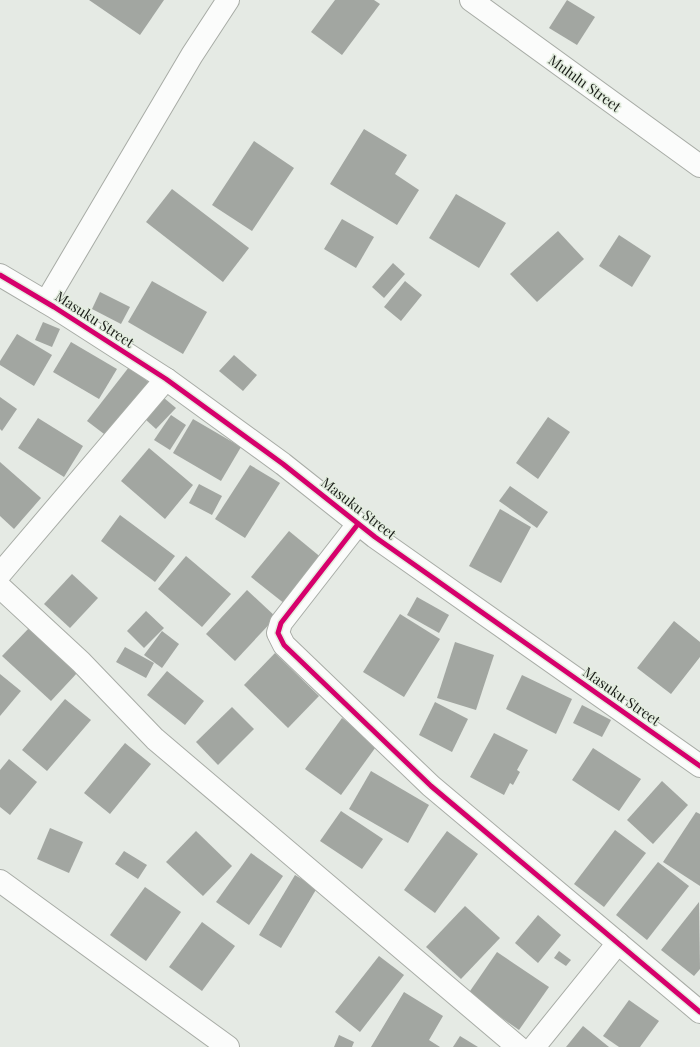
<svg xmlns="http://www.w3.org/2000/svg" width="700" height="1047" font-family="'Playfair Display',serif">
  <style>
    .building { fill: #a2a6a1 }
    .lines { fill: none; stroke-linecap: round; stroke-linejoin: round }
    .minor-casing { stroke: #a8aca6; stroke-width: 24 }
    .minor { stroke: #fbfcfb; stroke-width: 22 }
    .cycleway-casing { stroke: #e4eee0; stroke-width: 8 }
    .cycleway { stroke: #d6006c; stroke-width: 5 }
    .labels { text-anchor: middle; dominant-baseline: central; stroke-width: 3; stroke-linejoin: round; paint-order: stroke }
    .street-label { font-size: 14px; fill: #1a1d18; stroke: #e4eee0 }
  </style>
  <rect width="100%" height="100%" fill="#e5eae4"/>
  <g class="building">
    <polygon points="89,0 164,0 140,35"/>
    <polygon points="335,0 374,0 380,4 342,55 311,32"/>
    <polygon points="567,0 595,17 577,45 549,28"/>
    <polygon points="364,129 407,155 395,174 419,190 397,225 330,184"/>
    <polygon points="254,141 294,168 252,231 212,205"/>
    <polygon points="172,189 249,248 223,282 146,222"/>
    <polygon points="456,194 506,223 479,268 429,238"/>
    <polygon points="342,219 374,237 356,268 324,249"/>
    <polygon points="558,231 584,259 537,302 510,274"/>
    <polygon points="619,235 651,256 632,287 599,266"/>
    <polygon points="393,263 405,274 384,298 372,287"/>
    <polygon points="152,281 207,312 183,354 128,322"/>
    <polygon points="405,281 422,295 401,321 384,307"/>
    <polygon points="100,292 130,307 121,324 92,309"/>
    <polygon points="43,322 60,329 52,347 35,340"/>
    <polygon points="17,334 52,355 34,386 0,365 0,361"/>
    <polygon points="71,342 117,369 99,399 53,372"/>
    <polygon points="234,355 257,375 243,391 219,371"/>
    <polygon points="129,367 150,383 108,437 87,421"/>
    <polygon points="0,397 17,409 2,431 0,429"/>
    <polygon points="164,398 176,408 156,429 145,419"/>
    <polygon points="171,415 186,425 170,450 154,440"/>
    <polygon points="548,417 570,432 538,479 516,463"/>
    <polygon points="38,418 83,446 64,477 18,448"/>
    <polygon points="193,419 241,447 221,481 173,453"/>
    <polygon points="149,448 193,485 165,519 121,481"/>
    <polygon points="0,462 41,498 14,529 0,516"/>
    <polygon points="250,465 280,483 245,538 215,519"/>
    <polygon points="199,484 222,496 212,515 189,503"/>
    <polygon points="510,486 548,512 537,528 499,501"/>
    <polygon points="500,509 531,527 501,583 469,566"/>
    <polygon points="120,515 175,556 155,582 101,541"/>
    <polygon points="289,531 323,559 285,604 251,577"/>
    <polygon points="186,556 231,594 202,627 158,589"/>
    <polygon points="72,574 98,598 70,628 44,604"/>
    <polygon points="247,590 276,617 235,661 206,634"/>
    <polygon points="417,597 449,615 439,633 407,615"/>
    <polygon points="146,611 164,628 144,648 127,631"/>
    <polygon points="400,614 440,639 404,697 363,672"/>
    <polygon points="674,621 700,642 700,657 671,694 637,668"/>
    <polygon points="30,627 78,672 51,701 2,656"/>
    <polygon points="162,631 179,644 162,668 144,655"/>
    <polygon points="455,642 494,655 476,710 437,698"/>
    <polygon points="125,647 154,663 146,678 116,662"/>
    <polygon points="275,653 319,696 288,728 244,685"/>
    <polygon points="167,671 204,701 185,725 147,695"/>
    <polygon points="0,674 21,691 0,716"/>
    <polygon points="522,675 572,699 556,734 506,709"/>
    <polygon points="65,699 91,720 47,771 22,750"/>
    <polygon points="435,702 468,719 452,752 419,735"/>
    <polygon points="582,705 611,720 602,737 573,723"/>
    <polygon points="232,707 254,729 218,765 196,742"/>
    <polygon points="342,718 378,744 341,795 305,769"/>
    <polygon points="494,733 528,750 517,770 520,772 513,785 510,783 504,795 470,777"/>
    <polygon points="125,743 151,764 110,814 84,793"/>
    <polygon points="593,748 641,779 619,811 572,780"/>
    <polygon points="9,759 37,782 10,815 0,807 0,770"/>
    <polygon points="371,771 429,805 408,843 349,809"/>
    <polygon points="662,781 688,805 653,844 627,820"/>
    <polygon points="341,811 383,839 362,869 320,841"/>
    <polygon points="696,812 700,814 700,886 663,862"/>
    <polygon points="50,828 83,842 69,873 37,859"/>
    <polygon points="615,830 646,853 604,907 574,884"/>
    <polygon points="196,831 232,866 203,896 166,862"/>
    <polygon points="447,831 478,854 435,913 404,890"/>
    <polygon points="124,851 147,865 138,879 115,864"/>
    <polygon points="251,853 283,876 249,925 216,902"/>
    <polygon points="658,862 689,886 647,940 616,915"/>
    <polygon points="295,875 317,888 281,948 259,935"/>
    <polygon points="145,887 181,912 146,961 110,935"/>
    <polygon points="699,902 700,969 694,976 661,950"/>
    <polygon points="465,906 500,938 461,979 426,947"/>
    <polygon points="538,915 561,935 538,963 515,943"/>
    <polygon points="202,922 235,946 202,991 169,967"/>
    <polygon points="559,951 571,960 566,966 554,958"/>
    <polygon points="497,952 549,987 519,1030 468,994"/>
    <polygon points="379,956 404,975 360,1032 335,1012"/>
    <polygon points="404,992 443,1016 429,1040 440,1047 371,1047"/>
    <polygon points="629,1000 659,1021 640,1047 619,1047 603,1036"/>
    <polygon points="583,1026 609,1047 566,1047"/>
    <polygon points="339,1035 354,1042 352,1047 334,1047"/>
    <polygon points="460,1036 478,1047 453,1047"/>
  </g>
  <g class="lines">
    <defs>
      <g id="minor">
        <polyline points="471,0 700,166"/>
        <polyline points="0,275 54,307 166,379 283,464 375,537 700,766"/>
        <polyline points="46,302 192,55 228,0"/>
        <polyline points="358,524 281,623 278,633 284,645 431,786 700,1012"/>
        <polyline points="0,574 166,379"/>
        <polyline points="0,587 81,662 155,739 518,1047"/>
        <polyline points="0,881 228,1047"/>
        <polyline points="534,1047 618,943"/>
      </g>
    </defs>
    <use href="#minor" class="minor-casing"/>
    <use href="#minor" class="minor"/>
    <defs>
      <g id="cycleway">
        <polyline points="0,275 54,307 166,379 283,464 375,537 700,766"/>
        <polyline points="358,524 281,623 278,633 284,645 431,786 700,1012"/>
      </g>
    </defs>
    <use href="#cycleway" class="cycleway-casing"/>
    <use href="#cycleway" class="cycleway"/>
  </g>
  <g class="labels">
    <g class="street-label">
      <text transform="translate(585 83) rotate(36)">Mululu Street</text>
      <text transform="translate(95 319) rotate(33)">Masuku Street</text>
      <text transform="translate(359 508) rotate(38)">Masuku Street</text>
      <text transform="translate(622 696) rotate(35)">Masuku Street</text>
    </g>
  </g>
</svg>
